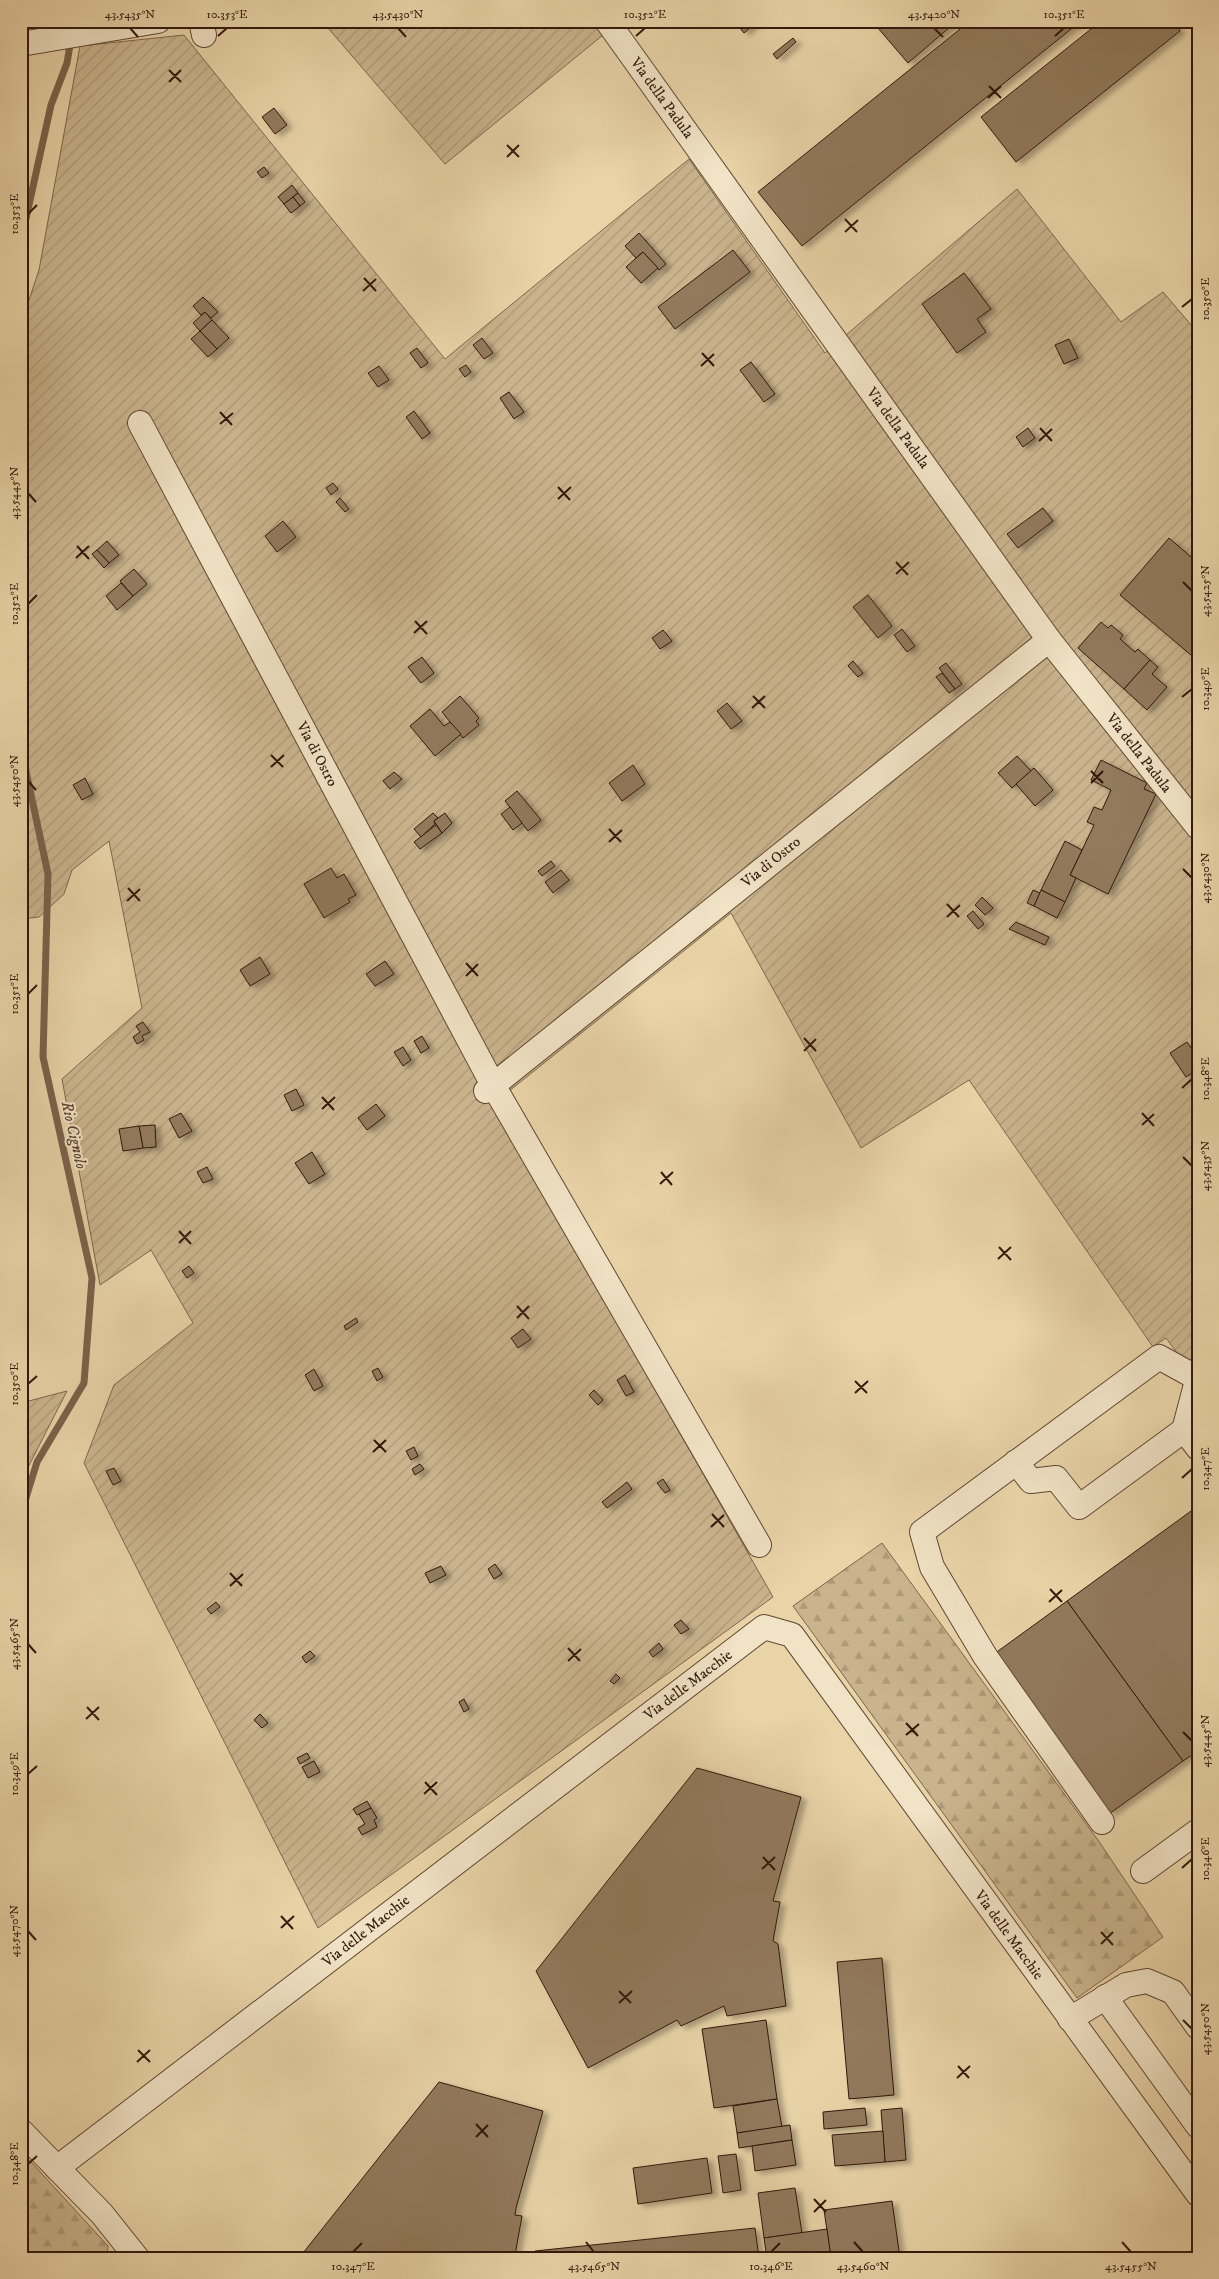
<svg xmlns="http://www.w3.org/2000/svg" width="1219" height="2279" font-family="'IM FELL DW Pica',serif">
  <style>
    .forest { fill: url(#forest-firs); stroke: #7e664c }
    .garden { fill: url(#garden-furrows); stroke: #7e664c }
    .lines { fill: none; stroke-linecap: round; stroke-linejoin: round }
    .stream { stroke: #7b624a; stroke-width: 7 }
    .building { fill: #927a5d; stroke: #33180c; filter: url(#shadow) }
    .minor-casing { stroke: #604733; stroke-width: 26 }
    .minor { stroke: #f1e3c6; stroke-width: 24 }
    .ticks { fill: none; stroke: #33180c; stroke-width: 2 }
    .labels { text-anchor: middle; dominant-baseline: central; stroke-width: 4; stroke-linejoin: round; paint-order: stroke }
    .street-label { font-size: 15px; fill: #33180c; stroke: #f1e3c6 }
    .water-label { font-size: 16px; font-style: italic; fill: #5d4330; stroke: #f1e3c6 }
    .neatline { fill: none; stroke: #33180c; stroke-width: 2 }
    .ticks-label { font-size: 12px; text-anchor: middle; fill: #33180c }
  </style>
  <defs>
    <pattern id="forest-firs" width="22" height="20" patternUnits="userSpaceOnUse" patternTransform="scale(1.25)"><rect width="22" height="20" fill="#cab48d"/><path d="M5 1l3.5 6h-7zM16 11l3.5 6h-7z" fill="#ae9a78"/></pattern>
    <pattern id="garden-furrows" width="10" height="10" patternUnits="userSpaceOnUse" patternTransform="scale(1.25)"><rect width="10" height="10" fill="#cab48d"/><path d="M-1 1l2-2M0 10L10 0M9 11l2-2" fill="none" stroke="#ae9a78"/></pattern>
    <filter id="shadow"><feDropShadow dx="5.5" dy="3" stdDeviation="2.5" flood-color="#0004"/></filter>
  </defs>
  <rect width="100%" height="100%" fill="#e9d4a8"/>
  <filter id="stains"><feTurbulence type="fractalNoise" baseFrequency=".004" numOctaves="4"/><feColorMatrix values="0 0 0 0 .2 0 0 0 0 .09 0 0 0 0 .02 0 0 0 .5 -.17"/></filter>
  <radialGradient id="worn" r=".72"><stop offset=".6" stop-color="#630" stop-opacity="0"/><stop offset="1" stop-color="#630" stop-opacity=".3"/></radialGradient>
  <g class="forest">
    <polygon points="21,21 66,21 21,30"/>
    <polygon points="882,1543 1100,1843 1163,1937 1077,1998 793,1606"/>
    <polygon points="21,2151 108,2246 107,2258 21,2258"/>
  </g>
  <g class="garden">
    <polygon points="322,21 594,21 603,35 445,164"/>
    <polygon points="184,35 445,359 689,159 825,353 1017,189 1121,322 1163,292 1198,333 1198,1381 1166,1338 1153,1347 969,1080 861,1148 731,913 493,1104 773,1597 318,1928 84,1463 114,1385 193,1323 151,1250 100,1285 62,1079 142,1008 109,841 72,870 64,894 39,917 21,919 21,324 39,270 80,46"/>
    <polygon points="67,1391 21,1481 21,1403"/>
  </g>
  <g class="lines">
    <g class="stream">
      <polyline points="21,241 51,105 67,63 74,21"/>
      <polyline points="21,748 48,874 43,1057 92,1278 84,1383 37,1462 21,1514"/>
    </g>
  </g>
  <g class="building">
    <polygon points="734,21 758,21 744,33"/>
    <polygon points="872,21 957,21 908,63"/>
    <polygon points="970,21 1081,21 802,246 758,192"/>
    <polygon points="1101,21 1173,21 1180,31 1016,162 981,117"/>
    <polygon points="793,38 796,42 777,59 773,54"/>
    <polygon points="274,108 287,125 275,134 262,117"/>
    <polygon points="264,167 269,173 262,178 257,172"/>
    <polygon points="292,185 298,193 284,204 278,197"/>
    <polygon points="298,193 305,202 300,206 293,197"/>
    <polygon points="293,197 300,206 291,213 284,204"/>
    <polygon points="639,233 666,264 659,270 643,252 636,258 625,246"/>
    <polygon points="733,250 750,272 675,329 658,307"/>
    <polygon points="643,252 658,268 641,283 626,267"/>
    <polygon points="964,273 991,309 977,319 986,332 957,353 922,304"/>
    <polygon points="203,297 218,312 211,318 205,312 201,315 193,306"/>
    <polygon points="205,312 212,320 200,331 193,323"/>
    <polygon points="212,320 229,338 217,349 200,331"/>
    <polygon points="200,331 217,349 208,357 191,339"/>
    <polygon points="482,338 493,353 484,359 473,345"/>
    <polygon points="1069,339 1078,358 1064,364 1055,345"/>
    <polygon points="417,348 428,363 421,368 410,353"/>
    <polygon points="751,362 775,394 764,402 740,370"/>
    <polygon points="466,365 471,372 465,377 459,369"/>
    <polygon points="379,366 389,380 378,387 368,373"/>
    <polygon points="509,392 524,412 514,419 500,398"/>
    <polygon points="414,411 430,433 422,439 406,417"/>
    <polygon points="1028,428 1035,438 1023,447 1016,437"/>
    <polygon points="333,483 338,489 331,495 326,488"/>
    <polygon points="340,498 349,509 345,512 336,502"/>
    <polygon points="1043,508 1053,521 1018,548 1007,534"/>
    <polygon points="283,521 296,537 277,552 265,536"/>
    <polygon points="1169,538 1198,563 1198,620 1192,626 1198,631 1198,661 1120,595"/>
    <polygon points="107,541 119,555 109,563 97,550"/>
    <polygon points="97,550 109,563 104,568 92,554"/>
    <polygon points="134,569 147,584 133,596 120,581"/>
    <polygon points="121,583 133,596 117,610 106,596"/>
    <polygon points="868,595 892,626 878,638 853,607"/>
    <polygon points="1101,622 1108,628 1111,625 1123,635 1120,639 1135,652 1138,649 1150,660 1124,689 1078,648"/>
    <polygon points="902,629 915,646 907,652 894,635"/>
    <polygon points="663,630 672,641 660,649 652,638"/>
    <polygon points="422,657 434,673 421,683 408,667"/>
    <polygon points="1150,660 1158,667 1152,674 1167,687 1147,710 1124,689"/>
    <polygon points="853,661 863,673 858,677 848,666"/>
    <polygon points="946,663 962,684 955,689 939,668"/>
    <polygon points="942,673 955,689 949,693 936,677"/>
    <polygon points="460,696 479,718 476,721 479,725 463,738 442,712"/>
    <polygon points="727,703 742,721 731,729 717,711"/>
    <polygon points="430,709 444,726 450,722 461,734 435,756 410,726"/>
    <polygon points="1017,756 1031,771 1012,788 998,773"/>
    <polygon points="1101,760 1147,783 1144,789 1156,794 1108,894 1070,875 1094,825 1087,822 1094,807 1102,810 1111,790 1091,780"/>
    <polygon points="633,765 645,784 622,801 609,783"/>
    <polygon points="1034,768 1053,790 1035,806 1016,784"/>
    <polygon points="394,772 402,779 390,789 383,781"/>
    <polygon points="85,778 93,794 82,800 73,785"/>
    <polygon points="517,791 541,820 528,831 505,801"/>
    <polygon points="510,807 522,823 513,830 501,814"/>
    <polygon points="433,813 438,818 434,821 435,824 421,837 414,829"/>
    <polygon points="445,813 452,823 442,833 434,821"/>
    <polygon points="436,825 442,833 420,849 414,842"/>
    <polygon points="1065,841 1082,850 1070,875 1076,878 1065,902 1041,890"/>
    <polygon points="551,861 555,866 542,876 538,871"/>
    <polygon points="331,868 337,878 344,874 356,895 348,899 350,902 324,918 304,884"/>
    <polygon points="561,870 569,880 553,893 545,882"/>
    <polygon points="1033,890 1040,893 1034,906 1027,903"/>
    <polygon points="1041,890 1065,902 1057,918 1034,906"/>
    <polygon points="982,897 993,908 985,915 975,905"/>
    <polygon points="973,911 984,924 978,929 967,916"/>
    <polygon points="1016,922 1049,937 1045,945 1009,929"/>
    <polygon points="260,957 270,974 250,986 240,970"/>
    <polygon points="385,961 394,974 375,986 366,974"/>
    <polygon points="143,1022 150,1032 142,1036 144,1040 137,1044 133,1037 140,1032 136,1026"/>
    <polygon points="422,1036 429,1048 421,1053 414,1041"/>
    <polygon points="1187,1042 1198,1058 1198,1069 1186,1077 1170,1053"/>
    <polygon points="403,1047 411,1060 403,1066 394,1052"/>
    <polygon points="296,1089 304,1105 292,1111 284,1095"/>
    <polygon points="376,1104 385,1116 367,1130 358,1118"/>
    <polygon points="181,1113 192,1131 179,1138 169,1119"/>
    <polygon points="155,1125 156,1147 143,1148 139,1126"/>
    <polygon points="139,1126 143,1148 123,1151 119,1129"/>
    <polygon points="312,1152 325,1174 309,1184 295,1163"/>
    <polygon points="207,1167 213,1179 203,1183 197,1172"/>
    <polygon points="189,1266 194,1273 187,1278 182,1271"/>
    <polygon points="356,1318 358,1322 346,1330 344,1326"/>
    <polygon points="523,1329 531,1339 518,1348 511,1338"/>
    <polygon points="378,1368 383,1377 377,1381 372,1371"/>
    <polygon points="314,1369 323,1386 314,1391 305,1375"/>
    <polygon points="625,1375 634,1392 626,1396 617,1380"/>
    <polygon points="594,1390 603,1400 598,1405 589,1395"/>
    <polygon points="414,1447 418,1456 411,1460 406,1451"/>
    <polygon points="420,1464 424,1469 415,1475 412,1469"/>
    <polygon points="114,1468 121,1481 113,1485 106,1471"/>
    <polygon points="663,1479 670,1490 665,1493 657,1483"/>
    <polygon points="627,1482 632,1489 607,1508 602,1502"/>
    <polygon points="1198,1506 1198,1751 1183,1761 1067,1601"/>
    <polygon points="495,1564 502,1574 494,1579 488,1569"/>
    <polygon points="441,1566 446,1575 430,1583 425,1573"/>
    <polygon points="1067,1601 1183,1761 1109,1814 994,1654"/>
    <polygon points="216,1602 220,1607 211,1614 207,1609"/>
    <polygon points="681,1620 689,1629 681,1634 674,1625"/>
    <polygon points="659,1643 663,1649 653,1657 649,1652"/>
    <polygon points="310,1651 315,1656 306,1663 302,1657"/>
    <polygon points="616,1674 620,1678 614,1684 610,1681"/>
    <polygon points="464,1699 469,1709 464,1712 459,1702"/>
    <polygon points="260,1714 268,1723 262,1728 254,1720"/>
    <polygon points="307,1753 310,1758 300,1764 297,1758"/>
    <polygon points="314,1761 320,1772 308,1778 302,1767"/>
    <polygon points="697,1768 801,1797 773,1901 780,1902 773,1941 778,1944 786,2006 727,2016 724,2006 681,2026 677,2020 588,2068 536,1971"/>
    <polygon points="367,1801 371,1808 357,1815 353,1809"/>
    <polygon points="371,1808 377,1818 374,1820 377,1827 362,1835 358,1828 365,1824 359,1814"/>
    <polygon points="882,1958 894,2095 849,2099 837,1962"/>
    <polygon points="766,2020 777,2099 714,2108 702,2029"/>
    <polygon points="439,2082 543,2111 516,2208 515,2215 522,2216 515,2255 519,2258 299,2258"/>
    <polygon points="777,2099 782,2127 737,2133 733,2106"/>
    <polygon points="865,2108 867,2125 824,2129 823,2112"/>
    <polygon points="902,2108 906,2160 885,2162 881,2110"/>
    <polygon points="790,2125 792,2140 739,2148 737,2133"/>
    <polygon points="883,2131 885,2162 835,2166 832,2135"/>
    <polygon points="792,2140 796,2165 755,2171 752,2146"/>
    <polygon points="736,2154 741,2190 723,2193 718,2156"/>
    <polygon points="707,2158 712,2193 638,2204 633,2168"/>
    <polygon points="795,2188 802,2233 764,2238 758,2193"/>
    <polygon points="892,2201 900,2258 831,2258 824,2210"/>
    <polygon points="755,2228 759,2258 536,2258 535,2251"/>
    <polygon points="827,2229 831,2258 767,2258 764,2238"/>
  </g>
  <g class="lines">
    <defs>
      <g id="minor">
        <polyline points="201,21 204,35"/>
        <polyline points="607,21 1049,640 1198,827"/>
        <polyline points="21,44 158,21"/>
        <polyline points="140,423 493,1085 759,1545"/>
        <polyline points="486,1091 1049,640"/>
        <polyline points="1184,1430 1198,1448"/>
        <polyline points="1016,1462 1031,1481 1056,1478 1079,1507 1184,1430 1198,1377"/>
        <polyline points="1102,1822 985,1656 932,1567 922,1532 1159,1357 1197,1378"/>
        <polyline points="1143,1871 1198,1831"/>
        <polyline points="1105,1997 1198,2126"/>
        <polyline points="1070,2019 1126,1985 1147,1981 1173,1992 1198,2027"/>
        <polyline points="21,2131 102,2214 137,2258"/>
        <polyline points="57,2168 764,1627 792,1635 1198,2194"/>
      </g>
    </defs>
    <use href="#minor" class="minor-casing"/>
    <use href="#minor" class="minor"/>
  </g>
  <path class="ticks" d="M 130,28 L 138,37M 398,28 L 406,37M 934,28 L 943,37M 218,36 L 227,28M 636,36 L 645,28M 1055,36 L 1064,28M 169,70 L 181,82M 169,82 L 181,70M 989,86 L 1001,98M 988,98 L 1001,86M 507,145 L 519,157M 507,157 L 519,145M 28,214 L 37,205M 845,219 L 857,232M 845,232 L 858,220M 364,278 L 376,291M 363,291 L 376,279M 1182,307 L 1192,299M 702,353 L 714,366M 701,366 L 714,354M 220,412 L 232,425M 220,424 L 233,413M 1040,428 L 1052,441M 1039,441 L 1052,429M 558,487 L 570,500M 28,493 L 36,502M 558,499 L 571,487M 77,546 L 89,559M 76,558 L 89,546M 896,562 L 908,575M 896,574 L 909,562M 1183,582 L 1192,591M 28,604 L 37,595M 415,621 L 427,634M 414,633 L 427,621M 753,696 L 765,708M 1182,697 L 1192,689M 752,708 L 765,696M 271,755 L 283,767M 271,767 L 284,755M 1091,771 L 1103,783M 28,781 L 36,790M 1091,783 L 1103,771M 609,829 L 621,842M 609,842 L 622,830M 1183,869 L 1192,878M 128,888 L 140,901M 127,901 L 140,889M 947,904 L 959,917M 947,917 L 960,905M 466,963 L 478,976M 466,976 L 478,964M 28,994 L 37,985M 804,1038 L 816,1051M 804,1051 L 816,1039M 1182,1088 L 1192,1079M 322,1097 L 334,1110M 322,1109 L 335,1097M 1142,1113 L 1154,1126M 1142,1125 L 1154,1114M 1183,1157 L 1192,1166M 661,1172 L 672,1185M 660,1184 L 673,1172M 179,1231 L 191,1244M 179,1243 L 191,1231M 999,1247 L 1011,1260M 998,1259 L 1011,1247M 517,1306 L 529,1319M 517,1318 L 529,1306M 855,1381 L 867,1393M 28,1384 L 37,1376M 855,1393 L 868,1381M 374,1440 L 386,1452M 373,1452 L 386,1440M 1182,1478 L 1192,1469M 712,1514 L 724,1527M 711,1527 L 724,1515M 230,1573 L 242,1586M 230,1586 L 243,1574M 1050,1589 L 1062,1602M 1049,1602 L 1062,1590M 28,1644 L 36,1653M 568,1648 L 580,1661M 568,1661 L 581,1649M 87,1707 L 99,1720M 86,1719 L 99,1707M 906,1723 L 918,1736M 1183,1732 L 1192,1741M 906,1735 L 919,1724M 28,1774 L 37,1766M 425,1782 L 437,1795M 424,1794 L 437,1782M 763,1857 L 775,1870M 1182,1868 L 1192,1859M 762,1869 L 775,1857M 281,1916 L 293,1929M 281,1928 L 294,1916M 28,1931 L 36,1940M 1101,1932 L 1113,1945M 1101,1944 L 1113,1932M 619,1991 L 631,2003M 619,2003 L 632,1991M 1183,2020 L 1192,2029M 138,2050 L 150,2062M 137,2062 L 150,2050M 958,2066 L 969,2078M 957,2078 L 970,2066M 476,2124 L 488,2137M 476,2137 L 488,2125M 28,2164 L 37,2156M 814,2199 L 826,2212M 814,2212 L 826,2200M 586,2242 L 594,2252M 854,2242 L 863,2252M 1122,2242 L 1131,2252M 353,2252 L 362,2243M 771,2252 L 780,2243"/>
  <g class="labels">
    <g class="street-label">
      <text transform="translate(662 98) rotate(54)">Via della Padula</text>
      <text transform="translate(898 428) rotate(54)">Via della Padula</text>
      <text transform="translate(1139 753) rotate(52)">Via della Padula</text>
      <text transform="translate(317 754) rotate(62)">Via di Ostro</text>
      <text transform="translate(771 862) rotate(-39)">Via di Ostro</text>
      <text transform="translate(688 1685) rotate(-37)">Via delle Macchie</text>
      <text transform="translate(366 1931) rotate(-38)">Via delle Macchie</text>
      <text transform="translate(1009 1935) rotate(54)">Via delle Macchie</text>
    </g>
    <g class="water-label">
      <text transform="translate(74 1135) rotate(77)">Rio Cignolo</text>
    </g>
  </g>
  <rect width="1219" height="2279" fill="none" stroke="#e9d4a8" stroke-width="55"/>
  <rect x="28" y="28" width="1164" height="2224" class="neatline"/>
  <g class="ticks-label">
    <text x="130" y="18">43.5435°N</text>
    <text x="227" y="18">10.353°E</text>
    <text x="398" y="18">43.5430°N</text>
    <text x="645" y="18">10.352°E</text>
    <text x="934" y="18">43.5420°N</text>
    <text x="1064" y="18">10.351°E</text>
    <text transform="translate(14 214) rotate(-90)" y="4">10.353°E</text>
    <text transform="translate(1205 299) rotate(-90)" y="4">10.350°E</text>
    <text transform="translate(14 493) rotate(-90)" y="4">43.5445°N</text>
    <text transform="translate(1205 591) rotate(-90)" y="4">43.5425°N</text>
    <text transform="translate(14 604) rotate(-90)" y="4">10.352°E</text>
    <text transform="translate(1205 689) rotate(-90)" y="4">10.349°E</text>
    <text transform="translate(14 781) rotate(-90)" y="4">43.5450°N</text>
    <text transform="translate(1205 878) rotate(-90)" y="4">43.5430°N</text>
    <text transform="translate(14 994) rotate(-90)" y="4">10.351°E</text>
    <text transform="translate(1205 1079) rotate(-90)" y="4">10.348°E</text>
    <text transform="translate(1205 1166) rotate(-90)" y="4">43.5435°N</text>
    <text transform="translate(14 1384) rotate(-90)" y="4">10.350°E</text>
    <text transform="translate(1205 1469) rotate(-90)" y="4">10.347°E</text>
    <text transform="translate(14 1644) rotate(-90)" y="4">43.5465°N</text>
    <text transform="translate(1205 1741) rotate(-90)" y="4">43.5445°N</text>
    <text transform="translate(14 1774) rotate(-90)" y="4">10.349°E</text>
    <text transform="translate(1205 1859) rotate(-90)" y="4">10.346°E</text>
    <text transform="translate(14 1931) rotate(-90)" y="4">43.5470°N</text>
    <text transform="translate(1205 2029) rotate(-90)" y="4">43.5450°N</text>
    <text transform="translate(14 2164) rotate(-90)" y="4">10.348°E</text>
    <text x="353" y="2270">10.347°E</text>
    <text x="594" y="2270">43.5465°N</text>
    <text x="771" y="2270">10.346°E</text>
    <text x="863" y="2270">43.5460°N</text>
    <text x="1131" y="2270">43.5455°N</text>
  </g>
  <rect width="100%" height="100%" filter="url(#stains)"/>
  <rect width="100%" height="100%" fill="url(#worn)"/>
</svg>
